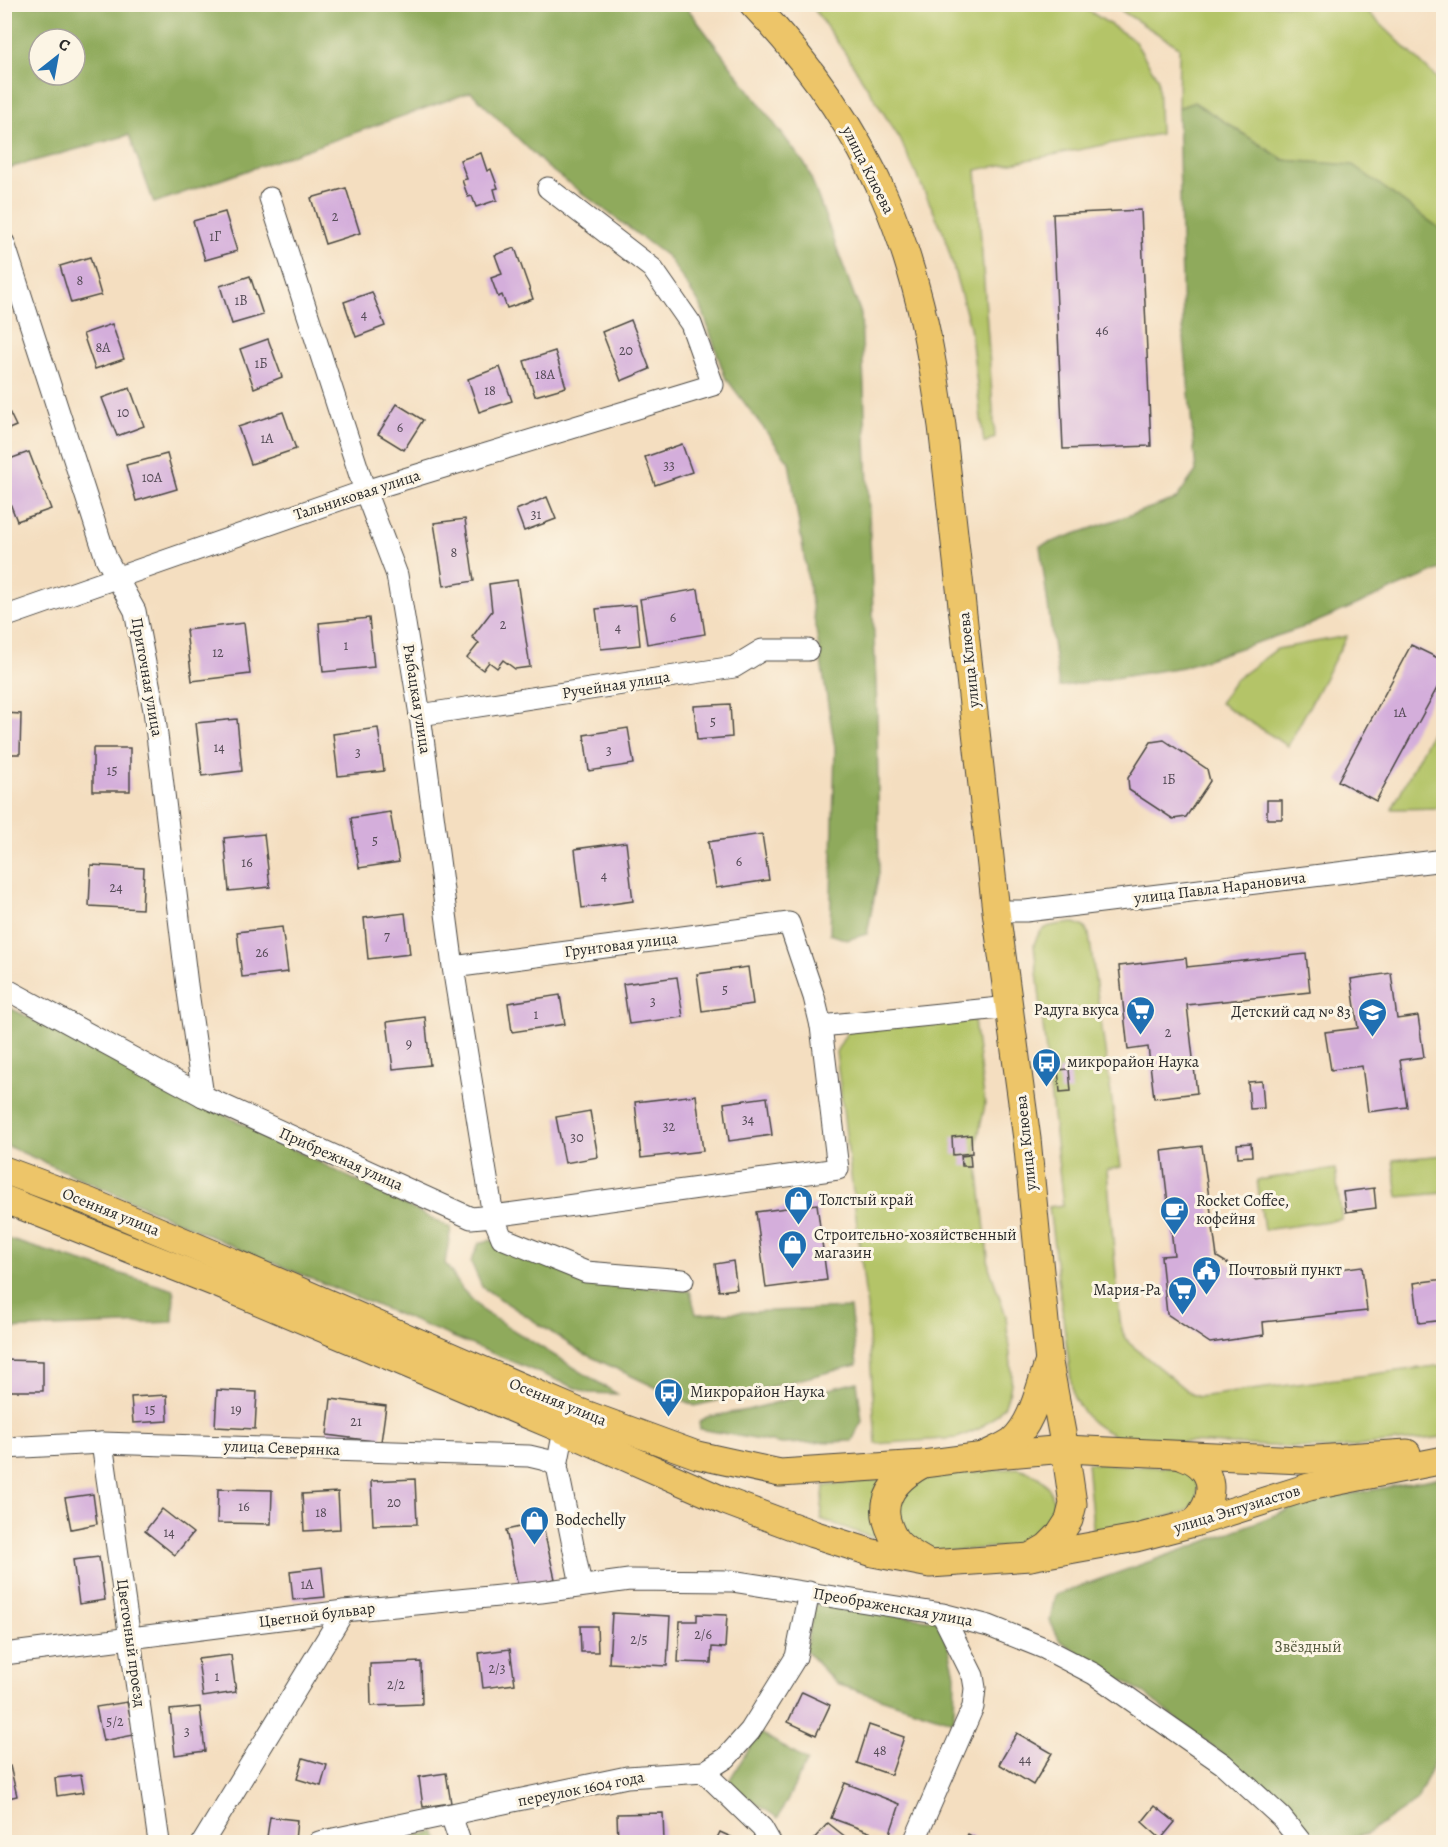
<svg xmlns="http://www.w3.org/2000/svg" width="1448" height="1847" font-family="Alegreya,serif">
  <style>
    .green { fill: #b4c467; stroke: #707849; stroke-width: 1.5 }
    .forest { fill: #8faa5c; stroke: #5d6a44; stroke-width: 1.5; fill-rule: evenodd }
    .building { fill: #d4aedb }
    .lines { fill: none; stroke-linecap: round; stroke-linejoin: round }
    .minor-casing { stroke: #494641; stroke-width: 23 }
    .major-casing { stroke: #494641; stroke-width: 29 }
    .minor { stroke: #fff; stroke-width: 21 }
    .major { stroke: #edc569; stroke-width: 27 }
    .labels { text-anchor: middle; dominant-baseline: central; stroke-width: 6; stroke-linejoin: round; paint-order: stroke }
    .number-label { font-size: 14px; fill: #554c57 }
    .street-label { font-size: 16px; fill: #2b2b2b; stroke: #fcf5e5 }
    .poi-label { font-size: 16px; fill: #2b2b2b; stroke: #fcf5e5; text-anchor: start }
    .park-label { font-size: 16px; fill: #54593d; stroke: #fcf5e5 }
  </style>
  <rect width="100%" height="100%" fill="#fcf5e5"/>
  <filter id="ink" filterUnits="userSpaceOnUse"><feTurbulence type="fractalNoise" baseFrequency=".0167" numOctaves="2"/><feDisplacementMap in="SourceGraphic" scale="12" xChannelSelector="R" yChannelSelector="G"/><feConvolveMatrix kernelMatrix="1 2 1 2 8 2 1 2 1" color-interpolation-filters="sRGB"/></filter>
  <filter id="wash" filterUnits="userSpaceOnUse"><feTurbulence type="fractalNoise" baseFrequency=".008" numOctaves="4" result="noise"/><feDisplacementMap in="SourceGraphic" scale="24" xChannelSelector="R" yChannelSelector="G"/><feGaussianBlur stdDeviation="1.35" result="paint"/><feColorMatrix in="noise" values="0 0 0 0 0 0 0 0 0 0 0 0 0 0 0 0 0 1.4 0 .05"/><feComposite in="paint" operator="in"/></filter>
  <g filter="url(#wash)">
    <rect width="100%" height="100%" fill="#f4dec0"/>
    <g class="green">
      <polygon points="811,5 1080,5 1134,40 1158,79 1160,134 976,170 995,437 984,443 970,327 944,234 900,139 848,57"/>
      <polygon points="1112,5 1361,5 1443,84 1443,231 1353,166 1284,160 1194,103 1178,108 1179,47"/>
      <polygon points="1347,636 1288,746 1220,703 1235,680 1277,649"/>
      <polygon points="1443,710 1443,808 1392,809"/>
      <path d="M 1075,923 L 1084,927 L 1089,934 L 1121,1167 L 1107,1170 L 1120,1321 L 1123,1333 L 1129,1343 L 1191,1394 L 1198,1397 L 1443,1365 L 1443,1437 L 1331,1449 L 1122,1439 C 1096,1427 1087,1422 1073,1396 L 1049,1207 L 1063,1205 L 1034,945 C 1040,922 1056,925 1075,923 Z"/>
      <polygon points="974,1020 985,1105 976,1146 989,1267 1006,1316 1012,1375 1010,1390 1005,1405 995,1416 979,1429 957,1438 876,1444 867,1308 836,1052 849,1029"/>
      <polygon points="1443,1155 1443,1193 1398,1197 1393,1160"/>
      <polygon points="1335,1169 1342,1219 1264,1230 1257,1180"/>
      <polygon points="1087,1463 1177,1468 1191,1475 1198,1485 1197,1499 1187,1511 1094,1536"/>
      <path d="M 1018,1468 C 1024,1470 1030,1472 1035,1475 C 1062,1491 1059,1527 1033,1542 C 1021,1549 1001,1547 987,1548 C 959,1550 919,1560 904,1529 C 898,1516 897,1513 898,1498 L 921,1477 Z"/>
      <polygon points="884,1479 882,1541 821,1519 824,1486"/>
    </g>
    <g class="forest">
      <path d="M 685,5 L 807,167 L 861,314 L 877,711 L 879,873 L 867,934 L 847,940 L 830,934 L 835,748 L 789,462 L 725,377 L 701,306 L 668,257 L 547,167 L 471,92 L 154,203 L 129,135 L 5,169 L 5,5 ZM 39,39 L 75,39 L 75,75 L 39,75 Z"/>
      <polygon points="1194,102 1284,160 1353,165 1443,231 1443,568 1307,626 1183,667 1059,687 1040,546 1176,499 1196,471 1183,327 1178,108"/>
      <polygon points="4,1005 451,1228 445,1263 462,1289 484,1312 617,1394 588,1393 242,1250 5,1145"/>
      <polygon points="4,1238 174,1290 173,1322 5,1329"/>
      <polygon points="490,1240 588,1282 690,1291 696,1314 850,1308 857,1365 695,1406 583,1353 482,1287 471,1262 479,1243"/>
      <polygon points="857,1382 862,1421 852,1441 782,1444 700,1429 699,1422 707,1417 747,1410"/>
      <polygon points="1443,1477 1443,1741 1417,1800 1367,1834 1333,1842 1316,1842 1273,1793 1142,1692 1060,1641 1050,1621 1055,1595 1196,1545 1312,1501"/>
      <polygon points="815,1604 942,1621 955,1674 954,1722 837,1684 805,1650"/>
      <polygon points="759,1732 807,1761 778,1818 727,1784"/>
      <polygon points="435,1832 440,1842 384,1842"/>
    </g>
    <g id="blocks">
      <g class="building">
        <polygon points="481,153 487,171 491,169 498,188 494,189 497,200 476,207 472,196 468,197 462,180 467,179 460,160"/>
        <polygon points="346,188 360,233 325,244 311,198"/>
        <polygon points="1141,210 1151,446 1063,449 1053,214"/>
        <polygon points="225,212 237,251 205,260 193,221"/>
        <polygon points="515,248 533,299 507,308 502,295 498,297 491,278 502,274 495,255"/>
        <polygon points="90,257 101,295 71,303 60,266"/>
        <polygon points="250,276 263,315 232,324 220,286"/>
        <polygon points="372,292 385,326 356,337 344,302"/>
        <polygon points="631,320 650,369 621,381 602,332"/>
        <polygon points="112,324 124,359 95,369 83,334"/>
        <polygon points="268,339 282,377 254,388 240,349"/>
        <polygon points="555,351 566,387 535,396 524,361"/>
        <polygon points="500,367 512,401 479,412 468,379"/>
        <polygon points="130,388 144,426 117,436 102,398"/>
        <polygon points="4,401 16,426 4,431"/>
        <polygon points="397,404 423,420 404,450 378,434"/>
        <polygon points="283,412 296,449 251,464 238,427"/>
        <polygon points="682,444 692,472 655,485 645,457"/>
        <polygon points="29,452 51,509 17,521 4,488 4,461"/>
        <polygon points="167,454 177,489 136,501 126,465"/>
        <polygon points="547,497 556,519 524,531 516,510"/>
        <polygon points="465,519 474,581 444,586 434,523"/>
        <polygon points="517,580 530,667 515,669 503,660 497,668 489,662 483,670 467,658 479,643 472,637 492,611 489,584"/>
        <polygon points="698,589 705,634 647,644 640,599"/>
        <polygon points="636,605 640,645 601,649 596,609"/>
        <polygon points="369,618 374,667 323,672 319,623"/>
        <polygon points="244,623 250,674 192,681 186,630"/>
        <polygon points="1411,645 1444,661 1444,675 1376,801 1338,781"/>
        <polygon points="730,704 732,737 697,740 694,706"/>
        <polygon points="4,713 21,714 20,754 4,754"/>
        <polygon points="237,719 242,771 202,776 196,723"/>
        <polygon points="378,728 384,771 338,776 333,734"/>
        <polygon points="628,728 634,764 589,771 584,735"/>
        <polygon points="1164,740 1207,769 1210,781 1186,817 1173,819 1129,790 1128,778 1151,742"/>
        <rect x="93" y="748" width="37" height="43"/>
        <rect x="1267" y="800" width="15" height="19"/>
        <polygon points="390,812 399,862 359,868 351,818"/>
        <polygon points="264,834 270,887 229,891 224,838"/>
        <polygon points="762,834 769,880 716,888 708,842"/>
        <polygon points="626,842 633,901 582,908 575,849"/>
        <polygon points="91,865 144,868 142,909 89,906"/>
        <polygon points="405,913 410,954 368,959 364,918"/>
        <polygon points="282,927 288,972 242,977 237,932"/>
        <polygon points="1306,954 1310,992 1187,1005 1197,1093 1154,1098 1148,1047 1128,1050 1119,966 1186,958 1187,967"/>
        <polygon points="748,967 753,1004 702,1011 697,974"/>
        <polygon points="1391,973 1397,1019 1418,1016 1424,1057 1400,1060 1407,1107 1368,1112 1362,1066 1331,1070 1325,1032 1358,1028 1351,979"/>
        <polygon points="677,977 683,1017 629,1024 623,984"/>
        <polygon points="560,995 565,1024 512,1032 508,1003"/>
        <polygon points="425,1017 430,1065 393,1069 387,1022"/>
        <polygon points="1069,1069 1071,1091 1060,1092 1058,1070"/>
        <polygon points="1262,1081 1264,1108 1250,1109 1248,1082"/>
        <polygon points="696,1095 703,1151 641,1158 635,1102"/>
        <polygon points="767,1097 772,1135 729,1141 724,1103"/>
        <polygon points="590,1111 598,1157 565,1163 556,1117"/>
        <polygon points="971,1135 972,1153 953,1155 952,1137"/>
        <polygon points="1251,1143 1252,1156 1238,1157 1237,1144"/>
        <polygon points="1202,1146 1217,1257 1255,1280 1362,1266 1367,1311 1263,1322 1264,1335 1210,1343 1167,1314 1161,1256 1174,1255 1162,1151"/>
        <polygon points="970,1155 971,1166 962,1166 961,1156"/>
        <polygon points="1374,1188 1376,1208 1346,1212 1343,1192"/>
        <polygon points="817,1204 827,1280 766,1288 756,1212"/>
        <polygon points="733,1261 737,1289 719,1291 715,1264"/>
        <polygon points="1444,1279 1444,1320 1419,1323 1414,1283"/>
        <polygon points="4,1360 43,1361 43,1391 4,1391"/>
        <polygon points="217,1390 257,1392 255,1429 215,1427"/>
        <polygon points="167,1395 168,1421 133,1423 131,1397"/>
        <polygon points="331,1399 386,1406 381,1442 327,1435"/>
        <polygon points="415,1479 417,1524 373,1525 371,1481"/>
        <polygon points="218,1489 272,1490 271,1524 217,1523"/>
        <polygon points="338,1492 340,1529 304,1531 302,1494"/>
        <polygon points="93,1494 97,1524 71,1529 65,1498"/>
        <polygon points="162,1509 193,1533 175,1555 145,1531"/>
        <polygon points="542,1522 555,1579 518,1587 506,1530"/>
        <polygon points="99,1557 105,1600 79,1604 73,1560"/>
        <polygon points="322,1567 325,1597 293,1600 290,1571"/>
        <polygon points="612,1613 670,1616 667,1666 609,1663"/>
        <polygon points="697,1614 727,1615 725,1648 712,1647 711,1663 678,1662 680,1621 697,1621"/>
        <polygon points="580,1626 597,1626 598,1652 581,1652"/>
        <polygon points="510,1649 515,1684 483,1688 479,1653"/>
        <polygon points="231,1655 236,1692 203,1697 198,1659"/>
        <polygon points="421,1662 422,1704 371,1706 370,1664"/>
        <polygon points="802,1692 830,1705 816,1735 788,1722"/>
        <polygon points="127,1702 134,1735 103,1741 96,1707"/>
        <polygon points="200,1707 205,1751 175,1755 170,1710"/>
        <polygon points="869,1725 904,1737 891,1775 857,1763"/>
        <polygon points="1017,1733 1052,1753 1033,1785 999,1764"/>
        <polygon points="303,1758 327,1765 321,1786 297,1779"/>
        <polygon points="10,1766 17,1796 4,1799 4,1767"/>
        <polygon points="446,1773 451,1803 423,1807 419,1777"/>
        <polygon points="81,1775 84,1792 57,1796 55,1778"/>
        <polygon points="845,1783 900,1804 888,1839 831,1818"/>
        <polygon points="1155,1806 1175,1822 1161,1839 1142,1822"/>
        <polygon points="663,1813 664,1842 618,1842 617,1814"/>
        <polygon points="270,1817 297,1820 295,1841 267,1837"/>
        <polygon points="828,1823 852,1842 811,1842"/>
        <polygon points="720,1832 742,1842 715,1842"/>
        <polygon points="968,1834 982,1842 964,1842"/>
      </g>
    </g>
  </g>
  <g filter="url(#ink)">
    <use href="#blocks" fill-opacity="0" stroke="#494641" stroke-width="1.5"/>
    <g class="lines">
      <defs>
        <g id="minor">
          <polyline points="270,198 365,491 397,575 420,715 453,967 493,1216 838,1169 821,1026 814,997 789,923 453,967"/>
          <polyline points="4,243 106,558 135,611 154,710 187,985 203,1096"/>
          <polyline points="4,617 365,491 713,385 691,324 652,268 548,188"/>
          <polyline points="420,715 734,667 762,650 808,650"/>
          <polyline points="996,911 1026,911 1093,903 1444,860"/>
          <polyline points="4,988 203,1096 471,1218 493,1216 502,1238 586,1272 683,1280"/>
          <polyline points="821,1026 1010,1007"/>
          <polyline points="564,1430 557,1466 581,1585"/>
          <polyline points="102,1443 159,1842"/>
          <polyline points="4,1448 102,1443 529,1456 546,1460 557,1466"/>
          <polyline points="4,1654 344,1611 541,1592 629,1580 732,1581 942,1614 989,1626 1044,1648 1094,1674 1223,1764 1281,1817 1301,1842"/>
          <polyline points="704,1772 762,1828 770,1842"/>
          <polyline points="451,1815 460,1842"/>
          <polyline points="203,1842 344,1611"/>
          <polyline points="319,1842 627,1777 704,1772 726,1758 750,1731 796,1657 809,1592"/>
          <polyline points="914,1842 973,1707 975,1688 973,1676 942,1614"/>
        </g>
        <g id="major">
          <path d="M 753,4 C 806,60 853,125 884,196 C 899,230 911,268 920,304 C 930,344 936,385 942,426 L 996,911 L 1027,1139 L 1049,1363 L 1065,1449 L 1073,1504 L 1069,1520 L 1060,1534 L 1047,1547 L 1030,1557"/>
          <polyline points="4,1170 90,1202 221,1257 577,1411 697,1455 780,1473 923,1464 984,1456 1065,1449 1301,1460 1407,1453"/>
          <polyline points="4,1199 213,1282 564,1430 725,1501 813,1534 873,1553 930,1564 1030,1557 1136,1538 1194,1523 1309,1487 1444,1460"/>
          <path d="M 987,1454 C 995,1450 1005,1446 1012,1441 C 1033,1423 1039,1388 1048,1364"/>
          <path d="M 1183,1456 C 1218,1469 1216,1498 1194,1523"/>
          <path d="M 923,1464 C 901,1476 880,1494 887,1521 C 889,1528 893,1537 897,1542 C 904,1550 916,1556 924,1561"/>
        </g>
      </defs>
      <use href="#minor" class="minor-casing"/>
      <use href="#major" class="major-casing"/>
      <use href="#minor" class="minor"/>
      <use href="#major" class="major"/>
    </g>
  </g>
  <defs>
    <symbol id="supermarket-pin" viewBox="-11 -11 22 30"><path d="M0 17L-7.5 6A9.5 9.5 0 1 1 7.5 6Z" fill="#1f6fb2" stroke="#fcf5e5"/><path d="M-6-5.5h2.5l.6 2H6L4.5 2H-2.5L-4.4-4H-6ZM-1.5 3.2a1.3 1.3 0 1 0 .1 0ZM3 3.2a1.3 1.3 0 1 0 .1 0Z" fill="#fff"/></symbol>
    <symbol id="school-pin" viewBox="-11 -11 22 30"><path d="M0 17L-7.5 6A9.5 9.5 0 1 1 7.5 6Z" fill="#1f6fb2" stroke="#fcf5e5"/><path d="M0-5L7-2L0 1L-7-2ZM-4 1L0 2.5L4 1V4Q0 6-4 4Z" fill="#fff"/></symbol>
    <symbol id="bus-pin" viewBox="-11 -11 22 30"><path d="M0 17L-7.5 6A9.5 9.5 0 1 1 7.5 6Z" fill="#1f6fb2" stroke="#fcf5e5"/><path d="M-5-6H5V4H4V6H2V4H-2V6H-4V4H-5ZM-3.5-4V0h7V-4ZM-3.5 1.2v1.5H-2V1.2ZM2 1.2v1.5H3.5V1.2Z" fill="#fff"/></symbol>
    <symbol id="shop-pin" viewBox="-11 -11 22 30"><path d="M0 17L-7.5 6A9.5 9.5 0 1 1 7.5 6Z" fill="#1f6fb2" stroke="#fcf5e5"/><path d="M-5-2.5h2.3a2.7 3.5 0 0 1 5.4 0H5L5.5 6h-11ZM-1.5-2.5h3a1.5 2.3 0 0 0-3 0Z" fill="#fff"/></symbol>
    <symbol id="cafe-pin" viewBox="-11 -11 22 30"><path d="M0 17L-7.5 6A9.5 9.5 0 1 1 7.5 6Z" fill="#1f6fb2" stroke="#fcf5e5"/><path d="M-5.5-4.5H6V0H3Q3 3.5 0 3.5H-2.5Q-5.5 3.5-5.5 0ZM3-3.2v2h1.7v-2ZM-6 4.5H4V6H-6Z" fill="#fff"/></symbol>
    <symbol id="civic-pin" viewBox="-11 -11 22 30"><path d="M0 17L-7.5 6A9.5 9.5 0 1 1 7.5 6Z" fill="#1f6fb2" stroke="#fcf5e5"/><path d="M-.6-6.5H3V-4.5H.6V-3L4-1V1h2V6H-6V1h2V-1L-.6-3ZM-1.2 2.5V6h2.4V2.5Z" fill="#fff"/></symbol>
  </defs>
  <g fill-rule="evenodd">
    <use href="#supermarket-pin" x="1124" y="994" width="33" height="45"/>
    <use href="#school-pin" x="1356" y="996" width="33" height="45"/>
    <use href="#bus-pin" x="1030" y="1046" width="33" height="45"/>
    <use href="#shop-pin" x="782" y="1184" width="33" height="45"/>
    <use href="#cafe-pin" x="1158" y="1194" width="33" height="45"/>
    <use href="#shop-pin" x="776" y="1228" width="33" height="45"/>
    <use href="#civic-pin" x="1190" y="1254" width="33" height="45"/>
    <use href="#supermarket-pin" x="1166" y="1274" width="33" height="45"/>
    <use href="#bus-pin" x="652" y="1376" width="33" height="45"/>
    <use href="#shop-pin" x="518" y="1504" width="33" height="45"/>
  </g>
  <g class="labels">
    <g class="number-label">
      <text x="335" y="216">2</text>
      <text x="215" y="236">1Г</text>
      <text x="80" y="280">8</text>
      <text x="241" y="300">1В</text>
      <text x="364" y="314">4</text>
      <text x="1102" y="330">46</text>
      <text x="103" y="347">8А</text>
      <text x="626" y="350">20</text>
      <text x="261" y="363">1Б</text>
      <text x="545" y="374">18А</text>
      <text x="490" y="390">18</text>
      <text x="123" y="412">10</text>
      <text x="400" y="427">6</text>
      <text x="267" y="438">1А</text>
      <text x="669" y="465">33</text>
      <text x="152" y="477">10А</text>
      <text x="536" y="514">31</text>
      <text x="454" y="552">8</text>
      <text x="673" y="617">6</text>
      <text x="503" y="624">2</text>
      <text x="618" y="627">4</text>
      <text x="346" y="645">1</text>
      <text x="218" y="652">12</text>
      <text x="1400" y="712">1А</text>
      <text x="713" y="721">5</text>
      <text x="219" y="747">14</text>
      <text x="609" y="750">3</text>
      <text x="358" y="752">3</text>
      <text x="112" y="770">15</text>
      <text x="1169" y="779">1Б</text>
      <text x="375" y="840">5</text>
      <text x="739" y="861">6</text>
      <text x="247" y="862">16</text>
      <text x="604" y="875">4</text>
      <text x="116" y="887">24</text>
      <text x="387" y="936">7</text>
      <text x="262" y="952">26</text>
      <text x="725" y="989">5</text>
      <text x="653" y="1001">3</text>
      <text x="536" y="1014">1</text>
      <text x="1168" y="1032">2</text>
      <text x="409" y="1043">9</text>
      <text x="748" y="1119">34</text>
      <text x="669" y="1126">32</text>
      <text x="577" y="1137">30</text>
      <text x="150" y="1409">15</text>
      <text x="236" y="1409">19</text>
      <text x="356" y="1421">21</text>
      <text x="394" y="1502">20</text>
      <text x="244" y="1506">16</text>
      <text x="321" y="1512">18</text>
      <text x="169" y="1532">14</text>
      <text x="307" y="1584">1А</text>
      <text x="703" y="1634">2/6</text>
      <text x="639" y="1639">2/5</text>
      <text x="497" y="1668">2/3</text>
      <text x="217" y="1676">1</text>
      <text x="396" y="1684">2/2</text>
      <text x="115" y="1721">5/2</text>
      <text x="187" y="1731">3</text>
      <text x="880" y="1750">48</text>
      <text x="1025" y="1759">44</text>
    </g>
    <g class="street-label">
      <text transform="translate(868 170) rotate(63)">улица Клюева</text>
      <text transform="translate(357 495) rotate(-18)">Тальниковая улица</text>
      <text transform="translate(969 660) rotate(-96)">улица Клюева</text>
      <text transform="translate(147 677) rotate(80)">Приточная улица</text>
      <text transform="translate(616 685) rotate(-9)">Ручейная улица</text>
      <text transform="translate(417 699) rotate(81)">Рыбацкая улица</text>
      <text transform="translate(1220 888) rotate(-7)">улица Павла Нарановича</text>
      <text transform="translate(621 945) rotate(-7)">Грунтовая улица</text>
      <text transform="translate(1026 1143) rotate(-96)">улица Клюева</text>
      <text transform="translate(341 1159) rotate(24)">Прибрежная улица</text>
      <text transform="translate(111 1212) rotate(22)">Осенняя улица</text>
      <text transform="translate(558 1402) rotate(22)">Осенняя улица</text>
      <text transform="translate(282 1448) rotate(2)">улица Северянка</text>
      <text transform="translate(1237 1509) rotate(-17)">улица Энтузиастов</text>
      <text transform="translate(893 1607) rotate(10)">Преображенская улица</text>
      <text transform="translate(317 1615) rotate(-7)">Цветной бульвар</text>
      <text transform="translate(131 1643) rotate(82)">Цветочный проезд</text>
      <text transform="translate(581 1789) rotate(-11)">переулок 1604 года</text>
    </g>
    <g class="poi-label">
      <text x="1119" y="1010" text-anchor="end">Радуга вкуса</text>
      <text x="1351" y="1012" text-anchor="end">Детский сад № 83</text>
      <text x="1067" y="1062">микрорайон Наука</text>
      <text x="819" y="1200">Толстый край</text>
      <text x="1196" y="1201">Rocket Coffee,<tspan x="1196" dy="18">кофейня</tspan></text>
      <text x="814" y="1235">Строительно-хозяйственный<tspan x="814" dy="18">магазин</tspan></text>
      <text x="1228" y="1270">Почтовый пункт</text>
      <text x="1161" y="1290" text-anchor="end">Мария-Ра</text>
      <text x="690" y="1392">Микрорайон Наука</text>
      <text x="555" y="1520">Bodechelly</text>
    </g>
    <g class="park-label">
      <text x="1308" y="1647">Звёздный</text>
    </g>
  </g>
  <rect width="1448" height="1847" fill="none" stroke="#fcf5e5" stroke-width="24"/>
  <g transform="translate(57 57) rotate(31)"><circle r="28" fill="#fcf5e5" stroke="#a8a49b" stroke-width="1.5"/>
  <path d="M0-4.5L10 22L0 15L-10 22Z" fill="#1f6fb2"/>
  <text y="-9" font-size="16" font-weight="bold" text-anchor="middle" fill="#2b2b2b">С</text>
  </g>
</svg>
